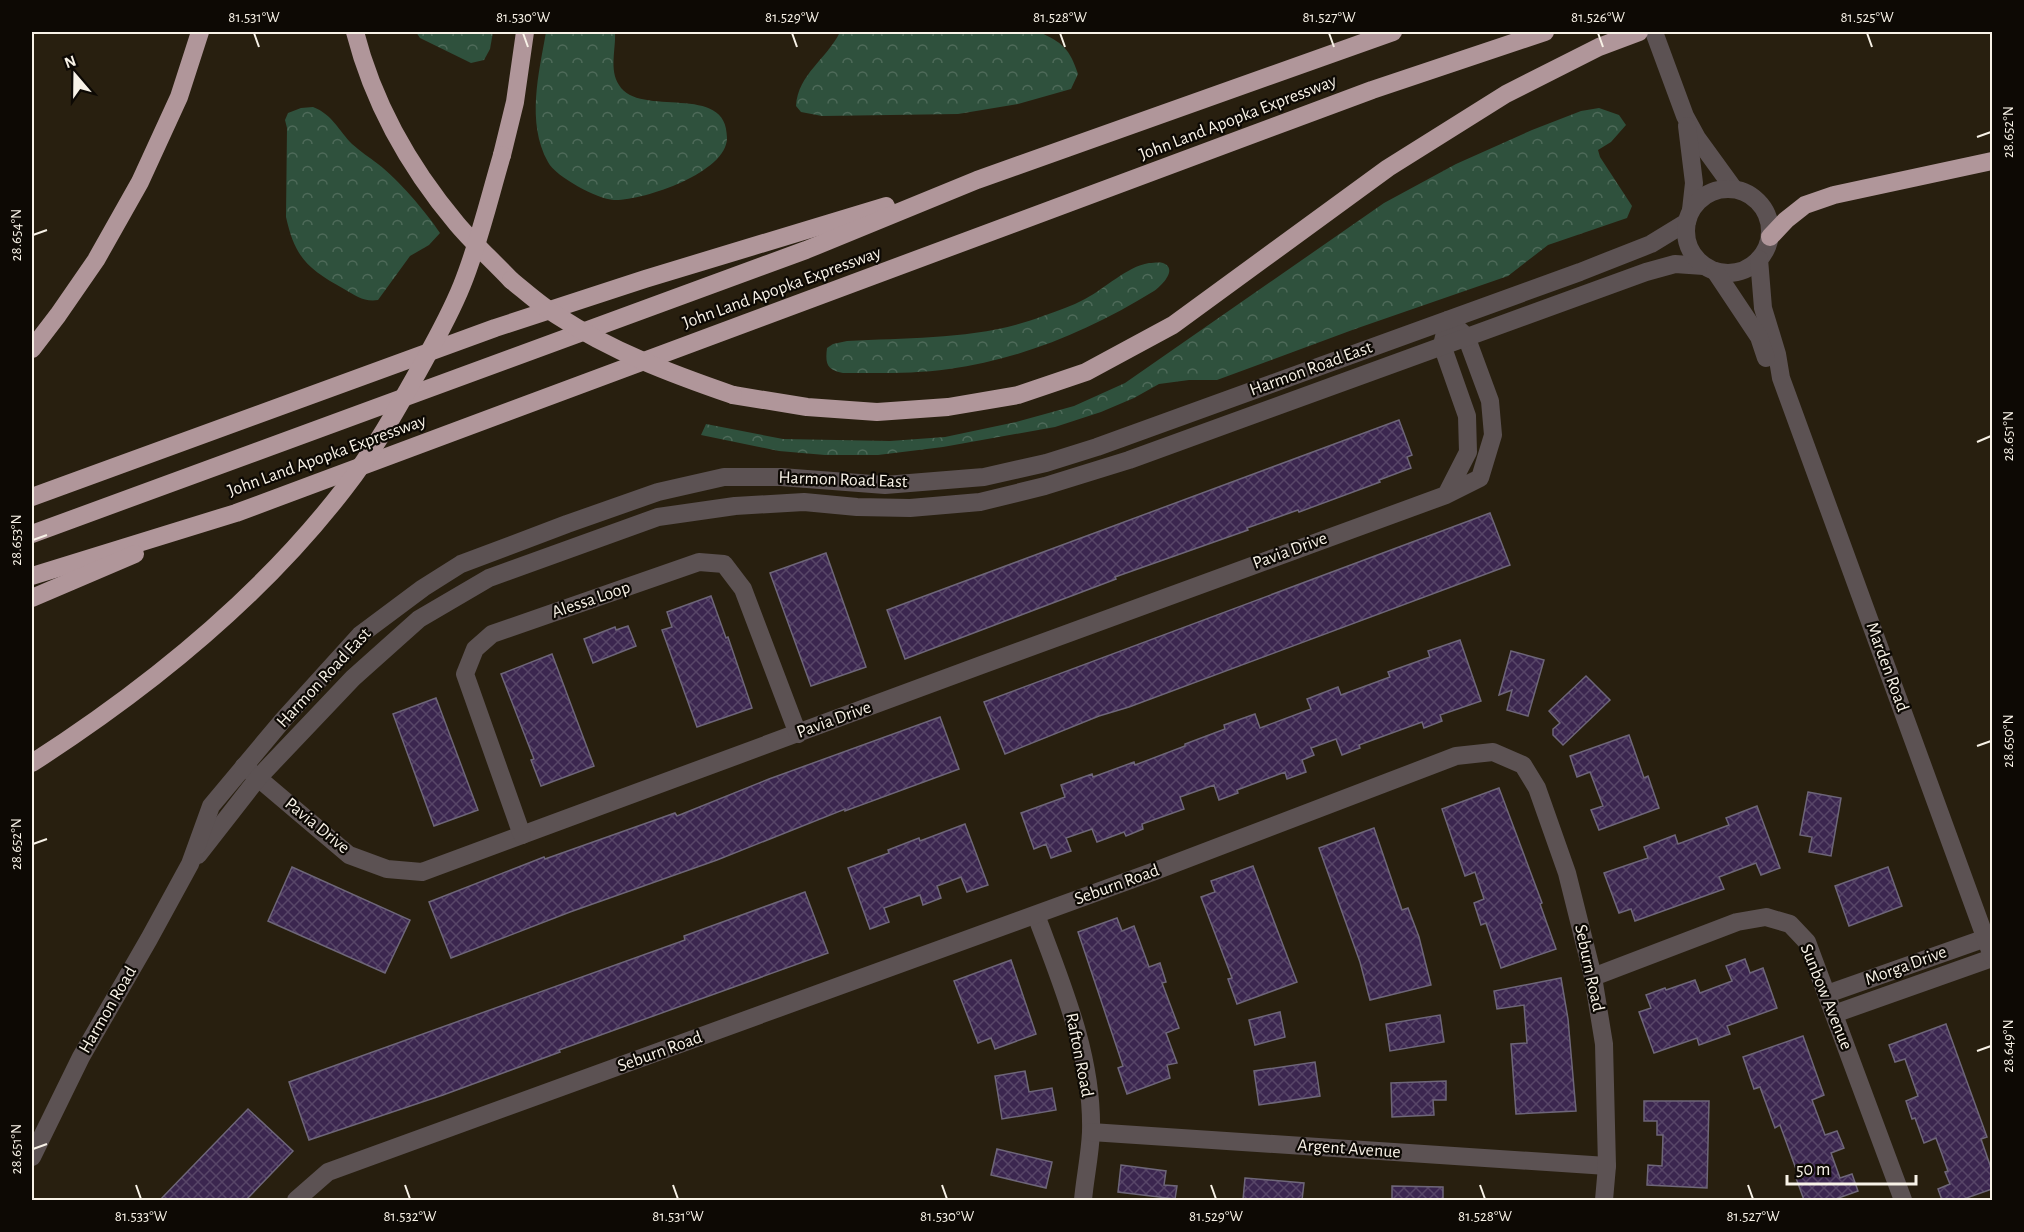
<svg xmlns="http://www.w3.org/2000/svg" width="2024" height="1232" font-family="'Alegreya Sans',sans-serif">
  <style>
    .forest { fill: url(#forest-crowns) }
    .building { fill: url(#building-cross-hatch); stroke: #6e6679; stroke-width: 1.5 }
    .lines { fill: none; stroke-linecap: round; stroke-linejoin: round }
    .minor { stroke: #5c5253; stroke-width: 18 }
    .tertiary { stroke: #5c5253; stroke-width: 18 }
    .motorway { stroke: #b0969a; stroke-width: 18 }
    .motorway-bridge { stroke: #b0969a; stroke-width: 18 }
    .ticks { fill: none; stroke: #f8f2e7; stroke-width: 2 }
    .labels { text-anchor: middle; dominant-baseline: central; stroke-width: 4.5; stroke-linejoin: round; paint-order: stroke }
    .street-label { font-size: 18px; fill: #f8f2e7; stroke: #0d0904 }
    .neatline { fill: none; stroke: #f8f2e7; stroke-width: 2 }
    .ticks-label { font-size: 15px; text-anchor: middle; fill: #f8f2e7 }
  </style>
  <defs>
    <pattern id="forest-crowns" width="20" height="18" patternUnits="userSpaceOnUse" patternTransform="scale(1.5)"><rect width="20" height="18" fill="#2f513d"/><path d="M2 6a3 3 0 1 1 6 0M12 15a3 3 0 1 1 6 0" fill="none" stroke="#4e6a59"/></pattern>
    <pattern id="building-cross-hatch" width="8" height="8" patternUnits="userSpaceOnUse" patternTransform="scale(1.5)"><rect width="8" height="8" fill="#3b264f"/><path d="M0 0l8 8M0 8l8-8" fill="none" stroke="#584668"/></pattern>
  </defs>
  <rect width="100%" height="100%" fill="#281f0f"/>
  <g class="forest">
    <polygon points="416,32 493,32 490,49 484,60 471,63 420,38"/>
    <path d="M 546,32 L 615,32 C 616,49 609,70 619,85 C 639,119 728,81 727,138 C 727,173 642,201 614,200 C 597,199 556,177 548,162 C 526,122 539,73 546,32 Z"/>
    <path d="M 840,32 L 1039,32 C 1062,42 1070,49 1078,74 L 1071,89 L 1018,104 L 958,114 L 822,116 L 801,112 L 796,106 C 798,74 827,59 840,32 Z"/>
    <path d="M 313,107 C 332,114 339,131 352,144 C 361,152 369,157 378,164 C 398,179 426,212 440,233 L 429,245 L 410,256 L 378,300 C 364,302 356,296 344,289 C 308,269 295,258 286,217 L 287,128 L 285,120 L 288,113 L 301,108 Z"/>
    <polygon points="1599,108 1619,115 1626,125 1611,142 1598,150 1600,157 1632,206 1627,218 1548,245 1508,276 1355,329 1217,380 1189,380 1159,384 1134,398 1101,412 1055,427 943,447 878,455 825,455 779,451 701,435 706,424 783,439 890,441 945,437 1016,422 1074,406 1125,383 1384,203 1456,164 1532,130 1581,111"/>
    <path d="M 1149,263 C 1153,263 1159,262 1163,263 C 1179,269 1160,287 1154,291 C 1091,330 1022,359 949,369 C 914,374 878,373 843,373 C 827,370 825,364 827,348 L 833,344 L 847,341 C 913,337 980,340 1043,316 C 1057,311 1072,306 1085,299 C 1106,288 1126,267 1149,263 Z"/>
  </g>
  <g class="building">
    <polygon points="1399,420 1412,455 1407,457 1411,468 1379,480 1380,482 1299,512 1298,510 1247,528 1248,530 1115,577 1116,579 905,659 887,610"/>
    <polygon points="1490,513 1510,565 1129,707 1099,716 1005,754 984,702"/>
    <polygon points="826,553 866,667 811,686 770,573"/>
    <polygon points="711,596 726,638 728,637 752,708 697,727 662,630 672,627 667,612"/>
    <polygon points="628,626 636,646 593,663 584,639 615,627 616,630"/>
    <polygon points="1460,640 1481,701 1440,715 1442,721 1424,728 1422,722 1359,745 1360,748 1342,755 1336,739 1311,748 1314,755 1302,760 1306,772 1287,779 1285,772 1237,790 1238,793 1219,800 1214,785 1180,797 1184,809 1142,824 1143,829 1126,836 1124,832 1097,842 1092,829 1066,838 1071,851 1051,858 1046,844 1034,849 1021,813 1065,797 1061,785 1092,774 1093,777 1134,762 1135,765 1185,746 1185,744 1225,729 1224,725 1255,714 1260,728 1311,709 1307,699 1338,687 1341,695 1390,677 1388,672 1430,657 1428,651"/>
    <polygon points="1511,651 1544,660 1528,716 1507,710 1512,690 1499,695"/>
    <polygon points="552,654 594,766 541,786 531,760 534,759 501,674"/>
    <polygon points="1586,676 1610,700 1563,745 1553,735 1553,729 1560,723 1549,711"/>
    <polygon points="436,698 478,810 434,826 393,714"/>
    <polygon points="940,717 959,769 845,811 845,809 717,860 570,912 451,958 429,902 544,857 545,859 675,813 677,816 769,779"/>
    <polygon points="1629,735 1644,778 1648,776 1659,808 1599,830 1591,810 1603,806 1590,772 1577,777 1570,756"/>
    <polygon points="1499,788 1542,903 1540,904 1556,949 1501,968 1486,923 1481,925 1474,903 1484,899 1475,872 1465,876 1442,809"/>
    <polygon points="1808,792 1841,798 1831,856 1809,852 1812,837 1800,835"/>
    <polygon points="1757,806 1780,868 1761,875 1756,863 1719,877 1724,889 1635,921 1631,909 1619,913 1604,873 1648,858 1644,847 1675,835 1678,844 1729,825 1726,818"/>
    <polygon points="965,824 988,885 967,892 961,877 937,886 941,898 923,905 920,895 884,908 889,922 870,929 848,868 889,853 888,850 919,838 920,841"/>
    <polygon points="1374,828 1402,910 1408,908 1419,937 1431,985 1370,1000 1360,962 1319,848"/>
    <polygon points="1253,866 1297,982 1237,1004 1228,979 1232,978 1201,897 1215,892 1211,881"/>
    <polygon points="292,867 410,920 385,973 268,921"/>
    <polygon points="1888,867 1902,906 1849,926 1835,886"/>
    <polygon points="805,892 828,953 559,1050 560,1052 443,1095 309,1140 289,1082 685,940 684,936"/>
    <polygon points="1117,918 1122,931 1134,926 1149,967 1160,963 1166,982 1162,983 1179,1028 1166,1033 1177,1063 1167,1065 1170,1078 1127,1094 1118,1068 1123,1066 1078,932"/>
    <polygon points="1745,959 1750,973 1763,968 1777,1008 1727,1026 1730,1034 1699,1045 1697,1038 1654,1053 1639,1012 1651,1008 1646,995 1665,988 1666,990 1695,980 1700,993 1732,981 1726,966"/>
    <polygon points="1011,960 1036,1034 995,1049 991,1038 978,1043 954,981"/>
    <polygon points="1561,978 1568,1019 1576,1111 1516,1114 1511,1044 1527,1043 1524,1005 1497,1009 1494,991"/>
    <polygon points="1280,1012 1285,1037 1255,1045 1249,1020"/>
    <polygon points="1440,1015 1444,1042 1390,1051 1386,1024"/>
    <polygon points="1946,1024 1987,1137 1981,1139 1992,1171 1992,1189 1961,1200 1942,1200 1938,1189 1950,1184 1945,1172 1948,1171 1936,1138 1924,1143 1915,1118 1912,1119 1906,1101 1918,1096 1905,1059 1895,1062 1889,1045"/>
    <polygon points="1803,1036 1824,1095 1812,1100 1825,1135 1837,1131 1844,1148 1831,1153 1840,1178 1852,1174 1858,1191 1833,1200 1804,1200 1796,1178 1799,1177 1780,1125 1775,1128 1760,1087 1754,1089 1743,1057"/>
    <polygon points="1315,1062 1320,1096 1259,1105 1254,1071"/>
    <polygon points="1025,1071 1029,1092 1052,1088 1056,1110 1002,1119 995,1076"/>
    <polygon points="1446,1081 1446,1100 1433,1100 1434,1115 1392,1117 1391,1083"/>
    <polygon points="1644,1101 1709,1101 1707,1188 1647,1185 1648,1165 1662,1166 1663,1135 1657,1135 1657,1121 1644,1121"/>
    <polygon points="248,1109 293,1151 246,1200 160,1200"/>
    <polygon points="997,1149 1052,1162 1046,1188 991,1175"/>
    <polygon points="1121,1165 1166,1171 1164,1185 1177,1186 1175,1199 1118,1192"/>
    <polygon points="1245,1178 1304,1183 1302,1200 1243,1200"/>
    <polygon points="1392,1186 1443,1187 1443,1200 1392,1200"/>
  </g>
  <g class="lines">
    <g class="minor">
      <path d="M 244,766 L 349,855 L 387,869 L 422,872 C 763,747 1104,618 1446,495 L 1480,478 L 1493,435 L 1490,401 L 1466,336 L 1448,320 L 1442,345 L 1467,416 L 1468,452 L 1446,495"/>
      <polyline points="522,835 465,674 475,649 492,634 699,562 724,564 743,589 798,734"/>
      <polyline points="198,855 258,778 353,678 419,619 489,578 658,517 735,506 804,502 857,507 910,508 980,502 1045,486 1129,460 1646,272 1675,264 1704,266"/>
      <path d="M 1036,915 C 1062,985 1093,1056 1091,1132 C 1090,1155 1085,1178 1083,1200"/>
      <polyline points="1593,977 1737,922 1766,917 1790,924 1807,942 1903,1200"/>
      <polyline points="1827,994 1986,938"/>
      <polyline points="1834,1014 1992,958"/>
      <polyline points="1091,1132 1607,1166"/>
      <polyline points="32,1157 81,1057 149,939 190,864 211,806 283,720 360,635 423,588 461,564 567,524 658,492 724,477 781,477 885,485 984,477 1046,463 1097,447 1580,272 1651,244 1687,222"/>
      <polyline points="296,1200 328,1172 1155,871 1456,756 1493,752 1523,765 1537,788 1567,873 1593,977 1604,1044 1607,1166 1604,1200"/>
    </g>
    <g class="tertiary">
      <polyline points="1654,32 1685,116 1697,138 1734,189"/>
      <polyline points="1687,126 1694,183 1691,210"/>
      <circle cx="1728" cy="231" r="42"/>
      <polyline points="1759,259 1763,308 1777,354 1781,378 1992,956"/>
      <polyline points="1715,271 1759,337 1766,358"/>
    </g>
    <g class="motorway">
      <path d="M 355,32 C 373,102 410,168 457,224 C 473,243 493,261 511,280"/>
      <polyline points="502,155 515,102 525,32"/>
      <polyline points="1770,237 1786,220 1805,205 1834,195 1992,161"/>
      <polyline points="32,349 58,315 96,260 140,182 179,97 200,32"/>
      <polyline points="733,395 807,407 877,412 948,407 1018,395 1086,372 1173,325 1388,168 1506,94 1599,47 1639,32"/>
      <polyline points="32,497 495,328 645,279 886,206"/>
      <polyline points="32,534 806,250 977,180 1393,32"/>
      <polyline points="32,576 236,513 1372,90 1545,32"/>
      <polyline points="32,598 135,554"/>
    </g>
    <g class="motorway-bridge">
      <path d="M 511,280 C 526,292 541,306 558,316 C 613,352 672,374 733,395"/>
      <path d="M 32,763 C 147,689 260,598 344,489 C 373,452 396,411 419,370 C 434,343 450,315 462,285 C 479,243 489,199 502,155"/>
    </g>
  </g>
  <path class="ticks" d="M 254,33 L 259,47M 523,33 L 528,47M 792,33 L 797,47M 1060,33 L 1065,47M 1329,33 L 1334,47M 1598,33 L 1603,47M 1867,33 L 1872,47M 1977,137 L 1991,132M 33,235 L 47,230M 1977,442 L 1991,436M 33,540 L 47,535M 1977,746 L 1991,741M 33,844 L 47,839M 1977,1051 L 1991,1046M 33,1149 L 47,1144M 136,1185 L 141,1199M 405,1185 L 410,1199M 673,1185 L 678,1199M 942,1185 L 947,1199M 1211,1185 L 1216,1199M 1480,1185 L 1485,1199M 1748,1185 L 1753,1199"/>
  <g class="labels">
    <g class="street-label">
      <text transform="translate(1238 118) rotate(-21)">John Land Apopka Expressway</text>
      <text transform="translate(782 288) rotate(-20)">John Land Apopka Expressway</text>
      <text transform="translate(1311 369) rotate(-20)">Harmon Road East</text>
      <text transform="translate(327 456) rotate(-20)">John Land Apopka Expressway</text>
      <text transform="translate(843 480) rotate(2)">Harmon Road East</text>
      <text transform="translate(1290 551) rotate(-20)">Pavia Drive</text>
      <text transform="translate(591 600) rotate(-19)">Alessa Loop</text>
      <text transform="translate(1887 667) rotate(70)">Marden Road</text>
      <text transform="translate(324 678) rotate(-47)">Harmon Road East</text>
      <text transform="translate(834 720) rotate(-20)">Pavia Drive</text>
      <text transform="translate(317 826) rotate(39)">Pavia Drive</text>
      <text transform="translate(1117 885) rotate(-20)">Seburn Road</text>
      <text transform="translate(1906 966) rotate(-20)">Morga Drive</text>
      <text transform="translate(1589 968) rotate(78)">Seburn Road</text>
      <text transform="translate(1826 997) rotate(68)">Sunbow Avenue</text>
      <text transform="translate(108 1010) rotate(-60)">Harmon Road</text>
      <text transform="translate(660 1052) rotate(-20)">Seburn Road</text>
      <text transform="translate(1079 1055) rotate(79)">Rafton Road</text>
      <text transform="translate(1349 1149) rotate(4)">Argent Avenue</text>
    </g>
  </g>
  <rect width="2024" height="1232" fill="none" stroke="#0d0904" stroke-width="66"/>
  <g transform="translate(75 75) rotate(340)" stroke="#0d0904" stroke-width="4.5" paint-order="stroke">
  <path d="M0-4.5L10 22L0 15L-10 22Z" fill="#f8f2e7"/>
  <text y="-9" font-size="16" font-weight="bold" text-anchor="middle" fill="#f8f2e7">N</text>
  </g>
  <path d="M1787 1175v9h129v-9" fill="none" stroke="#f8f2e7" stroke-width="3"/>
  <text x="1796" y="1175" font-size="18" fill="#f8f2e7" stroke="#0d0904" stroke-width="4.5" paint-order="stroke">50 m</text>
  <rect x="33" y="33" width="1958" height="1166" class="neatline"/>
  <g class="ticks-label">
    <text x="254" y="22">81.531°W</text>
    <text x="523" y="22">81.530°W</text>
    <text x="792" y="22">81.529°W</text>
    <text x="1060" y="22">81.528°W</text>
    <text x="1329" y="22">81.527°W</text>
    <text x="1598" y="22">81.526°W</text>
    <text x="1867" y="22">81.525°W</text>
    <text transform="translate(2008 132) rotate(-90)" y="5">28.652°N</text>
    <text transform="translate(16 235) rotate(-90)" y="5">28.654°N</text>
    <text transform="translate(2008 436) rotate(-90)" y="5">28.651°N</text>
    <text transform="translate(16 540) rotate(-90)" y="5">28.653°N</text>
    <text transform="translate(2008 741) rotate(-90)" y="5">28.650°N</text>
    <text transform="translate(16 844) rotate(-90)" y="5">28.652°N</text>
    <text transform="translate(2008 1046) rotate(-90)" y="5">28.649°N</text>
    <text transform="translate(16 1149) rotate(-90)" y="5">28.651°N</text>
    <text x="141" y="1221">81.533°W</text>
    <text x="410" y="1221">81.532°W</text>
    <text x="678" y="1221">81.531°W</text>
    <text x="947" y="1221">81.530°W</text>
    <text x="1216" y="1221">81.529°W</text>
    <text x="1485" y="1221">81.528°W</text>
    <text x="1753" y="1221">81.527°W</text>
  </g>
</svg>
